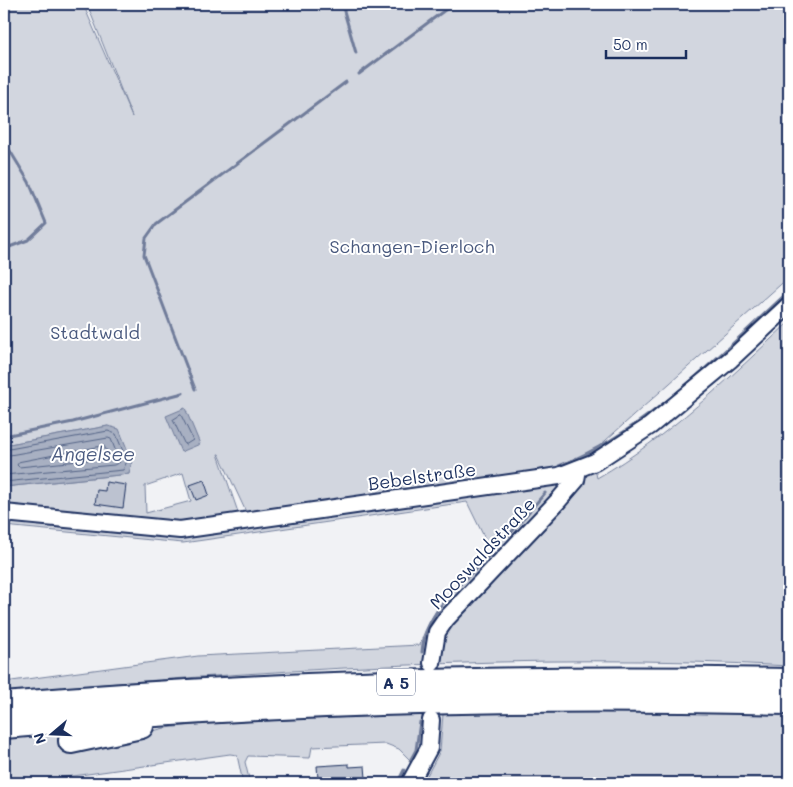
<svg xmlns="http://www.w3.org/2000/svg" width="793" height="787" font-family="Mali,sans-serif">
  <style>
    .green { fill: #d2d6df; stroke: #76829e; fill-rule: evenodd }
    .water { fill: #a8b0c2; stroke: #707c9a }
    .lines { fill: none; stroke-linecap: round; stroke-linejoin: round }
    .shore { stroke: #536386; stroke-width: 1 }
    .stream { stroke: #707c9a; stroke-width: 3 }
    .building { fill: #bcc2d0; stroke: #1b2f5e }
    .tertiary-casing { stroke: #1b2f5e; stroke-width: 20 }
    .motorway-casing { stroke: #1b2f5e; stroke-width: 28 }
    .tertiary { stroke: #fff; stroke-width: 16 }
    .motorway { stroke: #fff; stroke-width: 24 }
    .labels { text-anchor: middle; dominant-baseline: central; stroke-width: 4; stroke-linejoin: round; paint-order: stroke }
    .shield { fill: #fff; stroke: #5f6d8e; stroke-width: 1 }
    .shield-label { font-size: 16px; font-weight: bold; fill: #1b2f5e }
    .park-label { font-size: 18px; fill: #49597e; stroke: #fff }
    .street-label { font-size: 18px; fill: #1b2f5e; stroke: #fff }
    .water-label { font-size: 19px; font-style: italic; fill: #4c5c81; stroke: #fff }
  </style>
  <rect width="100%" height="100%" fill="#f1f2f5"/>
  <filter id="ink" filterUnits="userSpaceOnUse"><feTurbulence type="fractalNoise" baseFrequency=".02" numOctaves="2"/><feDisplacementMap in="SourceGraphic" scale="10" xChannelSelector="R" yChannelSelector="G"/><feConvolveMatrix kernelMatrix="1 2 1 2 8 2 1 2 1" color-interpolation-filters="sRGB"/></filter>
  <g filter="url(#ink)">
    <g class="green">
      <path d="M 4,4 L 83,4 L 132,117 L 87,4 L 789,4 L 789,277 L 587,457 L 592,455 L 597,478 C 668,437 730,378 789,322 L 789,666 C 527,651 265,671 4,692 L 4,682 L 198,656 L 420,645 C 431,606 463,579 491,551 L 467,502 L 183,543 L 4,526 L 4,487 L 129,474 L 108,426 L 4,445 ZM 219,454 L 247,514 L 240,518 L 218,454 ZM 183,473 L 191,501 L 146,513 L 145,486 Z"/>
      <polygon points="558,709 708,710 789,714 789,783 423,783 440,751 443,714"/>
      <polygon points="427,714 418,760 414,764 399,749 386,744 312,747 310,758 248,756 245,762 250,783 243,783 237,755 230,754 59,778 59,783 4,783 4,737 66,731 71,750 165,728 215,723"/>
    </g>
    <g class="water">
      <polygon points="185,408 200,444 181,452 166,416"/>
      <polygon points="108,426 119,429 132,461 129,474 4,487 4,445"/>
    </g>
    <g class="lines">
      <g class="shore">
        <polygon points="181,415 193,440 185,445 173,420"/>
        <polygon points="104,446 109,455 108,458 19,467 17,465 19,462"/>
        <polyline points="4,450 108,431 116,434 127,461 123,470 4,482"/>
        <polyline points="4,456 108,438 111,439 120,462 114,465 4,475"/>
      </g>
      <g class="stream">
        <polyline points="342,4 356,53"/>
        <polyline points="359,74 453,4"/>
        <polyline points="4,141 29,182 46,223 28,240 4,249"/>
        <polyline points="195,389 144,255 146,238 156,224 346,82"/>
        <polyline points="4,436 73,422 183,393"/>
        <path d="M 559,466 C 646,432 721,354 789,291"/>
        <polyline points="509,535 545,493"/>
        <path d="M 422,652 C 425,610 463,582 491,554"/>
        <polyline points="410,761 416,750 420,722"/>
        <polyline points="398,782 404,770"/>
      </g>
    </g>
    <g class="building">
      <polygon points="204,480 209,495 196,500 190,485"/>
      <polygon points="106,482 126,485 123,508 95,504 97,490 105,491"/>
      <polygon points="349,764 349,767 365,766 366,778 318,779 317,766"/>
    </g>
    <g class="lines">
      <defs>
        <g id="tertiary">
          <polyline points="4,513 180,530 559,476 595,462 650,426 731,359 789,305"/>
          <polyline points="432,663 437,632 446,619 558,501 576,480 578,469"/>
          <polyline points="410,783 429,748 431,720"/>
        </g>
        <g id="motorway">
          <path d="M 4,705 C 265,683 527,676 789,681"/>
          <path d="M 4,726 C 265,702 528,695 789,702"/>
          <polyline points="71,741 141,726"/>
        </g>
      </defs>
      <use href="#tertiary" class="tertiary-casing"/>
      <use href="#motorway" class="motorway-casing"/>
      <use href="#tertiary" class="tertiary"/>
      <use href="#motorway" class="motorway"/>
    </g>
  </g>
  <g class="labels">
    <rect class="shield" x="377" y="668.5" width="38" height="27" rx="4"/>
    <g class="shield-label">
      <text x="396" y="682">A 5</text>
    </g>
    <g class="park-label">
      <text x="412" y="246">Schangen-Dierloch</text>
      <text x="95" y="332">Stadtwald</text>
    </g>
    <g class="street-label">
      <text transform="translate(422 476) rotate(-8)">Bebelstraße</text>
      <text transform="translate(482 553) rotate(-47)">Mooswaldstraße</text>
    </g>
    <g class="water-label">
      <text x="93" y="453">Angelsee</text>
    </g>
  </g>
  <rect width="793" height="787" fill="none" stroke="#fff" stroke-width="20"/>
  <rect x="10" y="10" width="773" height="767" fill="none" stroke="#1b2f5e" stroke-width="2" filter="url(#ink)"/>
  <g transform="translate(52 734) rotate(251)" stroke="#ffffff" stroke-width="4" paint-order="stroke">
  <path d="M0-4L9 19L0 12L-9 19Z" fill="#1b2f5e"/>
  <text y="-8" font-size="14" font-weight="bold" text-anchor="middle" fill="#1b2f5e">N</text>
  </g>
  <path d="M606 50v8h80v-8" fill="none" stroke="#1b2f5e" stroke-width="2.5"/>
  <text x="613" y="50" font-size="15" fill="#1b2f5e" stroke="#ffffff" stroke-width="4" paint-order="stroke">50 m</text>
</svg>
